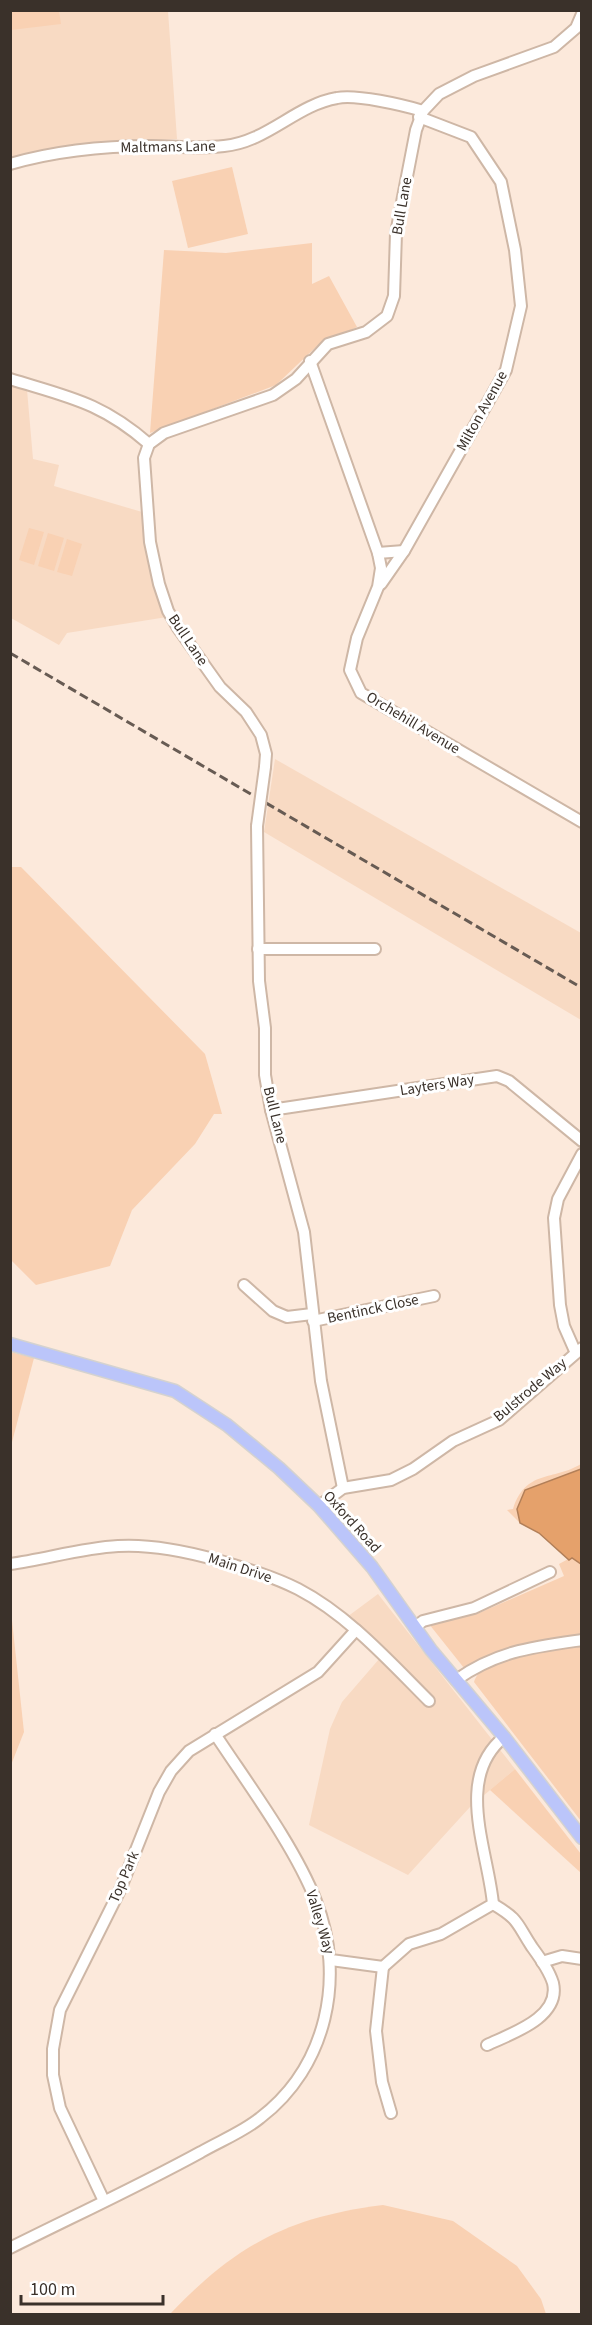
<svg xmlns="http://www.w3.org/2000/svg" width="592" height="2325" font-family="'Source Sans 3',sans-serif">
  <style>
    .built { fill: #f8dac3 }
    .green { fill: #f9d1b3 }
    .water { fill: #e5a16b; stroke: #b27f58; stroke-width: 1.5 }
    .lines { fill: none; stroke-linecap: round; stroke-linejoin: round }
    .minor-casing { stroke: #ceb7a6; stroke-width: 14 }
    .major-casing { stroke: #d4d2d0; stroke-width: 15 }
    .minor { stroke: #fff; stroke-width: 10 }
    .major { stroke: #bbc5fa; stroke-width: 12 }
    .rail { stroke: #675b53; stroke-width: 3; stroke-dasharray: 9 4.5; stroke-linecap: butt }
    .minor-bridge-casing { stroke: #ceb7a6; stroke-width: 14; stroke-linecap: butt }
    .minor-bridge { stroke: #fff; stroke-width: 10 }
    .labels { text-anchor: middle; dominant-baseline: central; stroke-width: 6; stroke-linejoin: round; paint-order: stroke }
    .street-label { font-size: 15px; fill: #3a312a; stroke: #fff }
  </style>
  <rect width="100%" height="100%" fill="#fce9db"/>
  <g class="built">
    <polygon points="11,11 168,11 177,139 72,145 11,159"/>
    <polygon points="10,386 27,390 33,459 59,465 54,486 142,512 151,563 167,617 67,633 59,645 11,618"/>
    <polygon points="275,759 581,933 581,1020 264,832"/>
    <polygon points="378,1594 515,1769 470,1807 408,1875 309,1825 330,1729 342,1702 386,1651 347,1617"/>
  </g>
  <g class="green">
    <polygon points="10,11 59,11 61,24 11,30"/>
    <polygon points="232,167 248,234 188,248 172,181"/>
    <polygon points="312,243 312,284 329,276 357,327 317,346 276,385 150,433 164,250 226,253"/>
    <polygon points="29,528 44,532 34,565 19,560"/>
    <polygon points="48,533 64,538 54,571 38,566"/>
    <polygon points="67,539 82,544 72,576 57,572"/>
    <polygon points="11,867 21,867 205,1054 222,1114 214,1114 195,1144 132,1210 110,1266 36,1285 11,1260"/>
    <polygon points="11,1352 34,1358 11,1446 10,1352"/>
    <path d="M 581,1464 L 581,1469 L 525,1490 L 518,1509 L 520,1523 L 507,1510 L 513,1509 C 526,1469 553,1481 581,1464 Z"/>
    <polygon points="572,1557 581,1564 581,1637 464,1668 429,1624 479,1613 564,1576 559,1564"/>
    <polygon points="11,1611 24,1732 11,1765 10,1765"/>
    <path d="M 573,1644 L 581,1647 L 581,1821 L 474,1682 C 482,1654 548,1649 573,1644 Z"/>
    <polygon points="515,1769 581,1854 581,1873 490,1790"/>
    <path d="M 383,2205 L 453,2221 L 517,2266 L 541,2299 L 546,2314 L 170,2314 C 236,2245 288,2217 383,2205 Z"/>
  </g>
  <polygon class="water" points="581,1469 582,1469 581,1564 572,1558 569,1560 539,1533 520,1523 517,1509 525,1490"/>
  <g class="lines">
    <defs>
      <g id="minor">
        <path d="M 10,164 C 55,151 104,146 151,146 C 175,146 200,149 224,146 C 267,142 296,105 337,98 C 356,94 403,105 423,111"/>
        <polyline points="310,361 378,553 381,568 378,587 357,638 350,670 361,693 582,822"/>
        <path d="M 10,379 C 68,397 101,402 149,444"/>
        <polyline points="378,553 404,551"/>
        <polyline points="381,584 404,551 506,370 521,306 515,250 501,182 471,137 419,117"/>
        <polyline points="265,767 266,754 261,735 246,712 220,687 178,628 168,611 159,584 150,542 144,458 149,444 164,433 273,395 296,379 328,344 366,332 387,316 394,296 396,233 416,130 423,111 439,94 474,76 554,47 576,28 582,14"/>
        <polyline points="257,826 259,981 265,1028 265,1075 271,1110 304,1232 321,1381 343,1488"/>
        <polyline points="258,949 375,949"/>
        <polyline points="271,1110 497,1076 509,1081 582,1141"/>
        <polyline points="244,1285 273,1311 287,1317 312,1314"/>
        <polyline points="313,1321 434,1296"/>
        <polyline points="575,1351 564,1326 560,1305 554,1218 558,1199 582,1154"/>
        <polyline points="319,1506 343,1488 391,1480 413,1469 453,1441 499,1420 582,1348"/>
        <path d="M 10,1564 C 46,1559 82,1548 118,1546 C 151,1544 185,1551 217,1560 C 244,1568 272,1576 298,1589 C 348,1615 389,1661 429,1701"/>
        <polyline points="415,1627 423,1621 474,1608 550,1572"/>
        <path d="M 456,1680 C 497,1651 533,1647 582,1640"/>
        <polyline points="331,1960 383,1967"/>
        <polyline points="542,1962 562,1956 582,1959"/>
        <path d="M 383,1967 L 409,1944 L 441,1934 L 493,1904 C 488,1850 454,1778 504,1737"/>
        <polyline points="383,1967 376,2031 382,2082 391,2113"/>
        <path d="M 487,2045 C 510,2034 561,2018 553,1983 C 549,1970 540,1958 532,1947 C 516,1923 520,1920 493,1904"/>
        <polyline points="104,2201 60,2108 53,2075 53,2049 60,2010 120,1890 159,1792 171,1771 189,1751 318,1672 356,1630"/>
        <path d="M 10,2248 C 74,2216 139,2186 201,2152 C 220,2141 243,2132 260,2118 C 327,2067 346,1977 316,1901 C 295,1847 248,1784 215,1734"/>
      </g>
      <polyline id="major" points="10,1344 175,1391 227,1425 279,1468 319,1506 372,1567 431,1650 504,1737 582,1838"/>
    </defs>
    <use href="#minor" class="minor-casing"/>
    <use href="#major" class="major-casing"/>
    <use href="#minor" class="minor"/>
    <use href="#major" class="major"/>
    <polyline class="rail" points="10,653 582,988"/>
    <defs>
      <polyline id="minor-bridge" points="257,826 265,767"/>
    </defs>
    <use href="#minor-bridge" class="minor-bridge-casing"/>
    <use href="#minor-bridge" class="minor-bridge"/>
  </g>
  <g class="labels">
    <g class="street-label">
      <text transform="translate(168 147) rotate(-1)">Maltmans Lane</text>
      <text transform="translate(402 206) rotate(-80)">Bull Lane</text>
      <text transform="translate(482 411) rotate(-61)">Milton Avenue</text>
      <text transform="translate(188 640) rotate(56)">Bull Lane</text>
      <text transform="translate(413 723) rotate(31)">Orchehill Avenue</text>
      <text transform="translate(437 1085) rotate(-9)">Layters Way</text>
      <text transform="translate(275 1115) rotate(76)">Bull Lane</text>
      <text transform="translate(373 1309) rotate(-12)">Bentinck Close</text>
      <text transform="translate(530 1390) rotate(-40)">Bulstrode Way</text>
      <text transform="translate(352 1522) rotate(48)">Oxford Road</text>
      <text transform="translate(240 1568) rotate(18)">Main Drive</text>
      <text transform="translate(124 1877) rotate(-67)">Top Park</text>
      <text transform="translate(320 1922) rotate(73)">Valley Way</text>
    </g>
  </g>
  <rect width="592" height="2325" fill="none" stroke="#3a312a" stroke-width="24"/>
  <path d="M21 2295v9h142v-9" fill="none" stroke="#3a312a" stroke-width="3"/>
  <text x="30" y="2295" font-size="18" fill="#3a312a" stroke="#ffffff" stroke-width="4.5" paint-order="stroke">100 m</text>
</svg>
